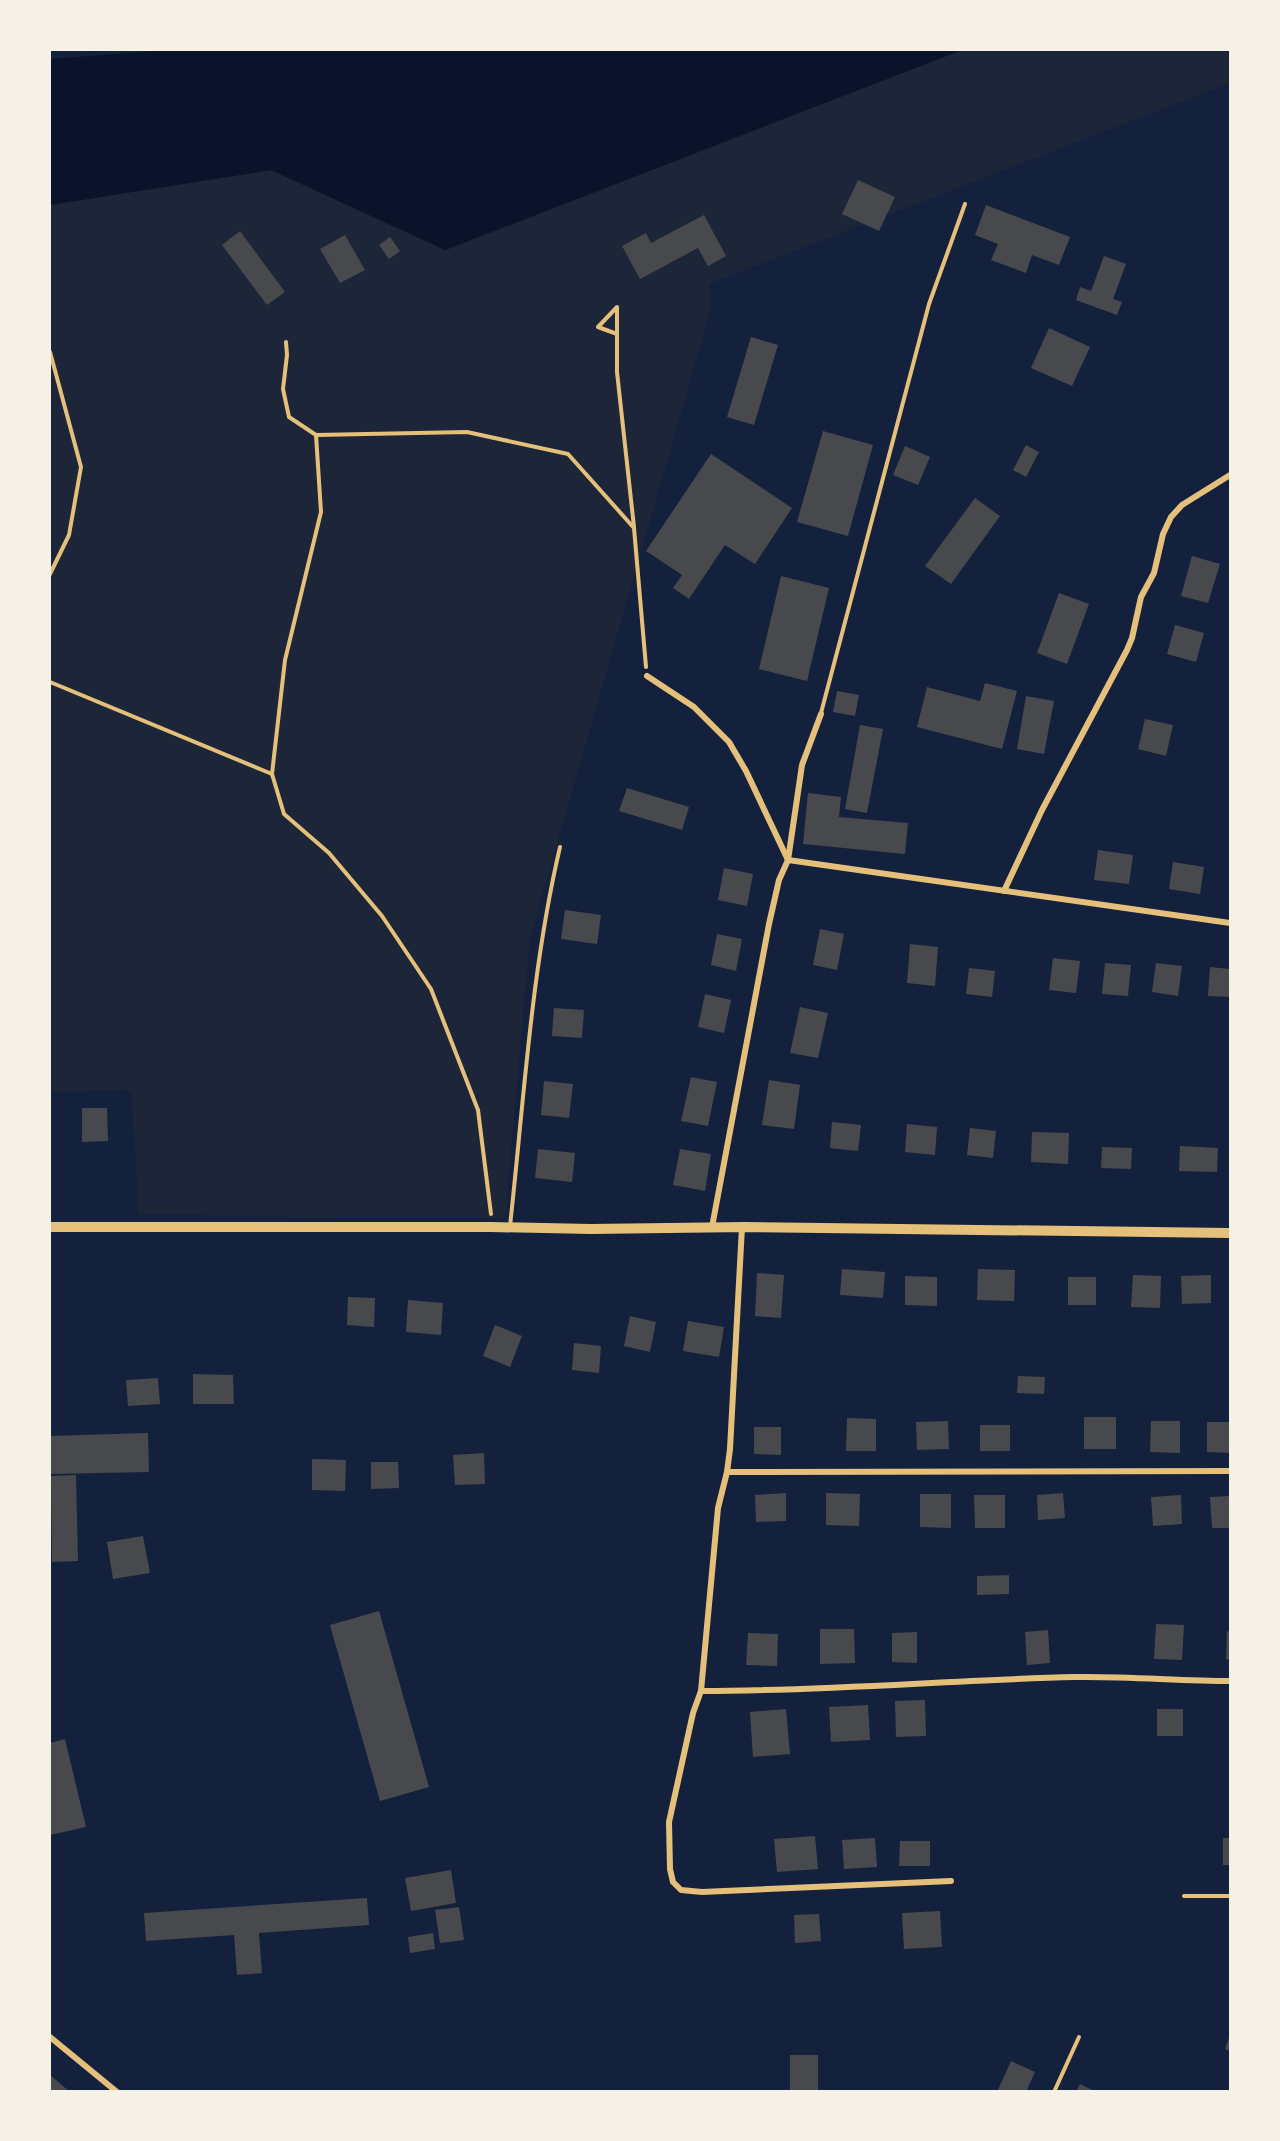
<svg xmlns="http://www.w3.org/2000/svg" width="1280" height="2141" font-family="Manrope,sans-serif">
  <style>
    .green { fill: #1d2539 }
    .water { fill: #0b132b }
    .building { fill: #48494c }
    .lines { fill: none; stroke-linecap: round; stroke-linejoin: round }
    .path { stroke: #e5c07b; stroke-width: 4 }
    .service { stroke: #e5c07b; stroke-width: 4 }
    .minor { stroke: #e5c07b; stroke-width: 6 }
    .tertiary { stroke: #e5c07b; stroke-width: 10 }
  </style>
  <rect width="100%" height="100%" fill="#14213d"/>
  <polygon class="green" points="962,50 1230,50 1230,83 709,284 712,305 530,938 505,1218 347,1218 139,1214 131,1090 50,1092 50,205 271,170 446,250"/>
  <polygon class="water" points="167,50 962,50 445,250 271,170 50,205 50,59"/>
  <g class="building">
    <polygon points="858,180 895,197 879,231 842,214"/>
    <polygon points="986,205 1070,237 1059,265 1032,255 1026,273 991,260 998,244 975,235"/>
    <polygon points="704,215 726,256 708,266 698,248 640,279 622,246 646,233 651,243"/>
    <polygon points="240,231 285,292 267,305 222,245"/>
    <polygon points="345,235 365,270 340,283 320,249"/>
    <polygon points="390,237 400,251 389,259 379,245"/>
    <polygon points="1104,256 1126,264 1113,299 1122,302 1117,315 1076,300 1080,287 1091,291"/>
    <polygon points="1049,328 1090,347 1072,386 1031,368"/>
    <polygon points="751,337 778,345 754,425 727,417"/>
    <polygon points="823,431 873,445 848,536 797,522"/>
    <polygon points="1026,445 1039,452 1026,477 1013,470"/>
    <polygon points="905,446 930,457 918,485 893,475"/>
    <polygon points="711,454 792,508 755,564 725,545 689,599 673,588 682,575 646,551"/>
    <polygon points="975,498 1000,516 951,584 925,566"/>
    <polygon points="1192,556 1220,564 1208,603 1181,596"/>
    <polygon points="781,576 829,588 807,681 759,669"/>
    <polygon points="1059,593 1089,604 1067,664 1037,653"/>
    <polygon points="1175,625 1204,633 1196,662 1167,654"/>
    <polygon points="985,683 1017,691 1002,749 917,727 927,687 980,701"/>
    <polygon points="837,691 859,695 855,716 833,712"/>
    <polygon points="1026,696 1054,701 1044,754 1017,749"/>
    <polygon points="1145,719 1173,725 1166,756 1138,749"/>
    <polygon points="860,725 883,729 867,813 845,809"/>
    <polygon points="627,788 689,807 682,830 619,811"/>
    <polygon points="808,793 841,797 839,817 908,823 905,854 803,844"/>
    <polygon points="1098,850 1133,855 1129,884 1094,880"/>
    <polygon points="1173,862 1204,867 1200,894 1169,889"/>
    <polygon points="724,868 753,874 747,906 718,900"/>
    <polygon points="565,910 601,915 597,944 561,939"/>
    <polygon points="820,929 844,934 837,970 813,965"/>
    <polygon points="717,934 742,939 736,971 711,965"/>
    <polygon points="910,944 938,947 935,986 907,983"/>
    <polygon points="1053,958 1080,961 1076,993 1049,990"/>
    <polygon points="1105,963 1131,965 1128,996 1102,994"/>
    <polygon points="1156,963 1182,966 1178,996 1152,992"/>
    <polygon points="1210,967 1230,969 1230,997 1208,996"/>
    <polygon points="969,968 995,971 992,997 966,994"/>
    <polygon points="705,994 731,1000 724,1033 698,1027"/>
    <polygon points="800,1007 828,1013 818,1058 790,1053"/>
    <polygon points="554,1008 584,1010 582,1038 552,1036"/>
    <polygon points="691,1077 717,1082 708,1126 681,1121"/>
    <polygon points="769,1080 800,1085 794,1129 762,1125"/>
    <polygon points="544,1081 573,1084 569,1118 541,1115"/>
    <polygon points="82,1108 107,1108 108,1141 82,1142"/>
    <polygon points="832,1122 861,1125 858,1151 830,1148"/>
    <polygon points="907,1124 937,1127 935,1155 905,1152"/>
    <polygon points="970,1128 996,1131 993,1158 967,1155"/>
    <polygon points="1032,1132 1069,1133 1068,1164 1031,1162"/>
    <polygon points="1180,1146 1218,1148 1217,1172 1179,1171"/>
    <polygon points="1102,1147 1132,1148 1131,1169 1101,1168"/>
    <polygon points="538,1149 575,1153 572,1182 535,1178"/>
    <polygon points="680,1149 711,1154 705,1191 673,1185"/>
    <polygon points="842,1269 885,1272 883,1298 840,1295"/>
    <polygon points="978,1269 1015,1270 1014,1301 977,1300"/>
    <polygon points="757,1273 784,1275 781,1318 755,1316"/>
    <polygon points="1133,1275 1161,1276 1160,1308 1131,1307"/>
    <polygon points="1211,1275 1211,1303 1182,1304 1181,1276"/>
    <polygon points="905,1276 937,1277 937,1306 905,1305"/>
    <rect x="1068" y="1277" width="28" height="28"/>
    <polygon points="348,1297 375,1298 374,1327 347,1325"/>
    <polygon points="408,1300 443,1303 441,1335 406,1332"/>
    <polygon points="630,1316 656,1322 650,1352 624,1346"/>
    <polygon points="688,1321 724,1327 719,1357 683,1351"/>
    <polygon points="495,1325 522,1336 510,1367 483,1356"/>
    <polygon points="574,1343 601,1346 599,1373 572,1370"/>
    <polygon points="193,1374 233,1375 234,1404 193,1404"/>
    <polygon points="1018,1376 1045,1377 1044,1394 1017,1393"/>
    <polygon points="158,1378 160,1404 128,1406 126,1380"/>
    <rect x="1084" y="1417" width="32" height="32"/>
    <polygon points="847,1418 876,1419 876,1451 846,1451"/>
    <polygon points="948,1421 949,1449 917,1450 916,1422"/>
    <polygon points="1151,1421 1180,1421 1180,1453 1150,1452"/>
    <polygon points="1207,1422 1230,1422 1230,1453 1207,1452"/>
    <rect x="980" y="1425" width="30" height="26"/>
    <polygon points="754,1427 781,1427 781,1455 754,1454"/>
    <polygon points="148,1433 149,1472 51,1474 50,1436"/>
    <polygon points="484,1453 485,1484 455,1485 453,1455"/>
    <polygon points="312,1459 346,1460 345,1491 312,1490"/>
    <polygon points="371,1462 398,1462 399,1488 371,1489"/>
    <polygon points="76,1475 78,1561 52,1562 51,1476"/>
    <polygon points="786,1493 786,1521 756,1522 755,1495"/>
    <polygon points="826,1493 860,1494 859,1526 826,1525"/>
    <polygon points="1063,1493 1065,1518 1038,1520 1037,1495"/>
    <polygon points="920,1494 951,1494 951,1528 920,1527"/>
    <polygon points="974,1495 1005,1495 1005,1528 975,1528"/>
    <polygon points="1181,1495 1182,1524 1153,1526 1151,1497"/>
    <polygon points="1230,1496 1230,1528 1212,1528 1210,1497"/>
    <polygon points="143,1536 150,1573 113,1579 107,1542"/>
    <polygon points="1009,1575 1009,1594 977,1595 977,1576"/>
    <polygon points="379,1611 429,1787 380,1801 330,1625"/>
    <polygon points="1156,1624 1184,1625 1182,1660 1154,1659"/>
    <polygon points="820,1629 854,1629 855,1663 820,1664"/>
    <polygon points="1048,1630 1050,1663 1027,1665 1025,1632"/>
    <polygon points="1227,1631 1230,1632 1230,1660 1226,1659"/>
    <polygon points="917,1632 917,1663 892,1662 892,1633"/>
    <polygon points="748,1633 778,1634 777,1666 746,1665"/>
    <polygon points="925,1700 926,1736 896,1737 895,1701"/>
    <polygon points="868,1705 870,1740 831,1742 829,1707"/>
    <polygon points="786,1709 790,1754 753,1757 750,1712"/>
    <rect x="1157" y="1709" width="26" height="27"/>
    <polygon points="65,1739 86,1827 50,1835 50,1743"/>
    <polygon points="815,1836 818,1869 777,1872 774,1839"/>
    <polygon points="875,1838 877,1867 844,1869 842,1840"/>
    <rect x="1223" y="1838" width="7" height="27"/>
    <polygon points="900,1841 930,1841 930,1866 899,1866"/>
    <polygon points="451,1870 456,1903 411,1911 405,1878"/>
    <polygon points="367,1898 369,1925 259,1933 262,1973 237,1975 234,1935 146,1941 144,1913"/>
    <polygon points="459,1907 464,1940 440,1943 435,1910"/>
    <polygon points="940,1911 942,1947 904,1949 902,1913"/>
    <polygon points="819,1914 821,1941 795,1943 794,1915"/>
    <polygon points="433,1933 435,1949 410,1953 408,1937"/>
    <polygon points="1230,2035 1230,2051 1225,2049"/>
    <rect x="790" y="2055" width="28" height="35"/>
    <polygon points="1011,2061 1035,2072 1026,2092 997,2092"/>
    <polygon points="50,2075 70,2092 50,2092"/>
    <polygon points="1080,2084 1096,2092 1076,2092"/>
  </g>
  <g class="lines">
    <g class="path">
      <polyline points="617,334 598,327 617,307 617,372 634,527"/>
      <polyline points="286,342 287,355 283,389 289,417 316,435 321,512 285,660 272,774 284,814 329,853 382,916 431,989 478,1110 491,1214"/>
      <polyline points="50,352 81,467 69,535 50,574"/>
      <polyline points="316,435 467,432 568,454 634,528 646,667"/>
      <polyline points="50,682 272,774"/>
    </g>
    <g class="service">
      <polyline points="821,713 929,304 965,204"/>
      <path d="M 510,1226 C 524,1100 531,971 560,847"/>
      <polyline points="1184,1896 1230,1896"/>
      <polyline points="1054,2092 1079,2037"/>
    </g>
    <g class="minor">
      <polyline points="647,676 694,707 729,742 746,771 788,860 1230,923"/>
      <polyline points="1004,891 1042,810 1127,650 1132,638 1141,597 1154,573 1163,534 1171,517 1182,505 1230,475"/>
      <polyline points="712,1227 769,924 779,880 788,860 802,765 821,714"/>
      <polyline points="742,1227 730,1449 727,1472 718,1508 701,1691 693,1713 669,1822 670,1869 673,1882 681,1890 702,1892 951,1881"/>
      <polyline points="727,1472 1230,1471"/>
      <path d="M 701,1691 C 826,1691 950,1680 1075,1677 C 1127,1676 1179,1681 1230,1681"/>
      <polyline points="50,2037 117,2092"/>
    </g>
    <polyline class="tertiary" points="50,1227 491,1227 591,1229 745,1227 1230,1233"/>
  </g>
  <rect width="1280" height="2141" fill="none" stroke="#f6f1e7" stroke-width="102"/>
</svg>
